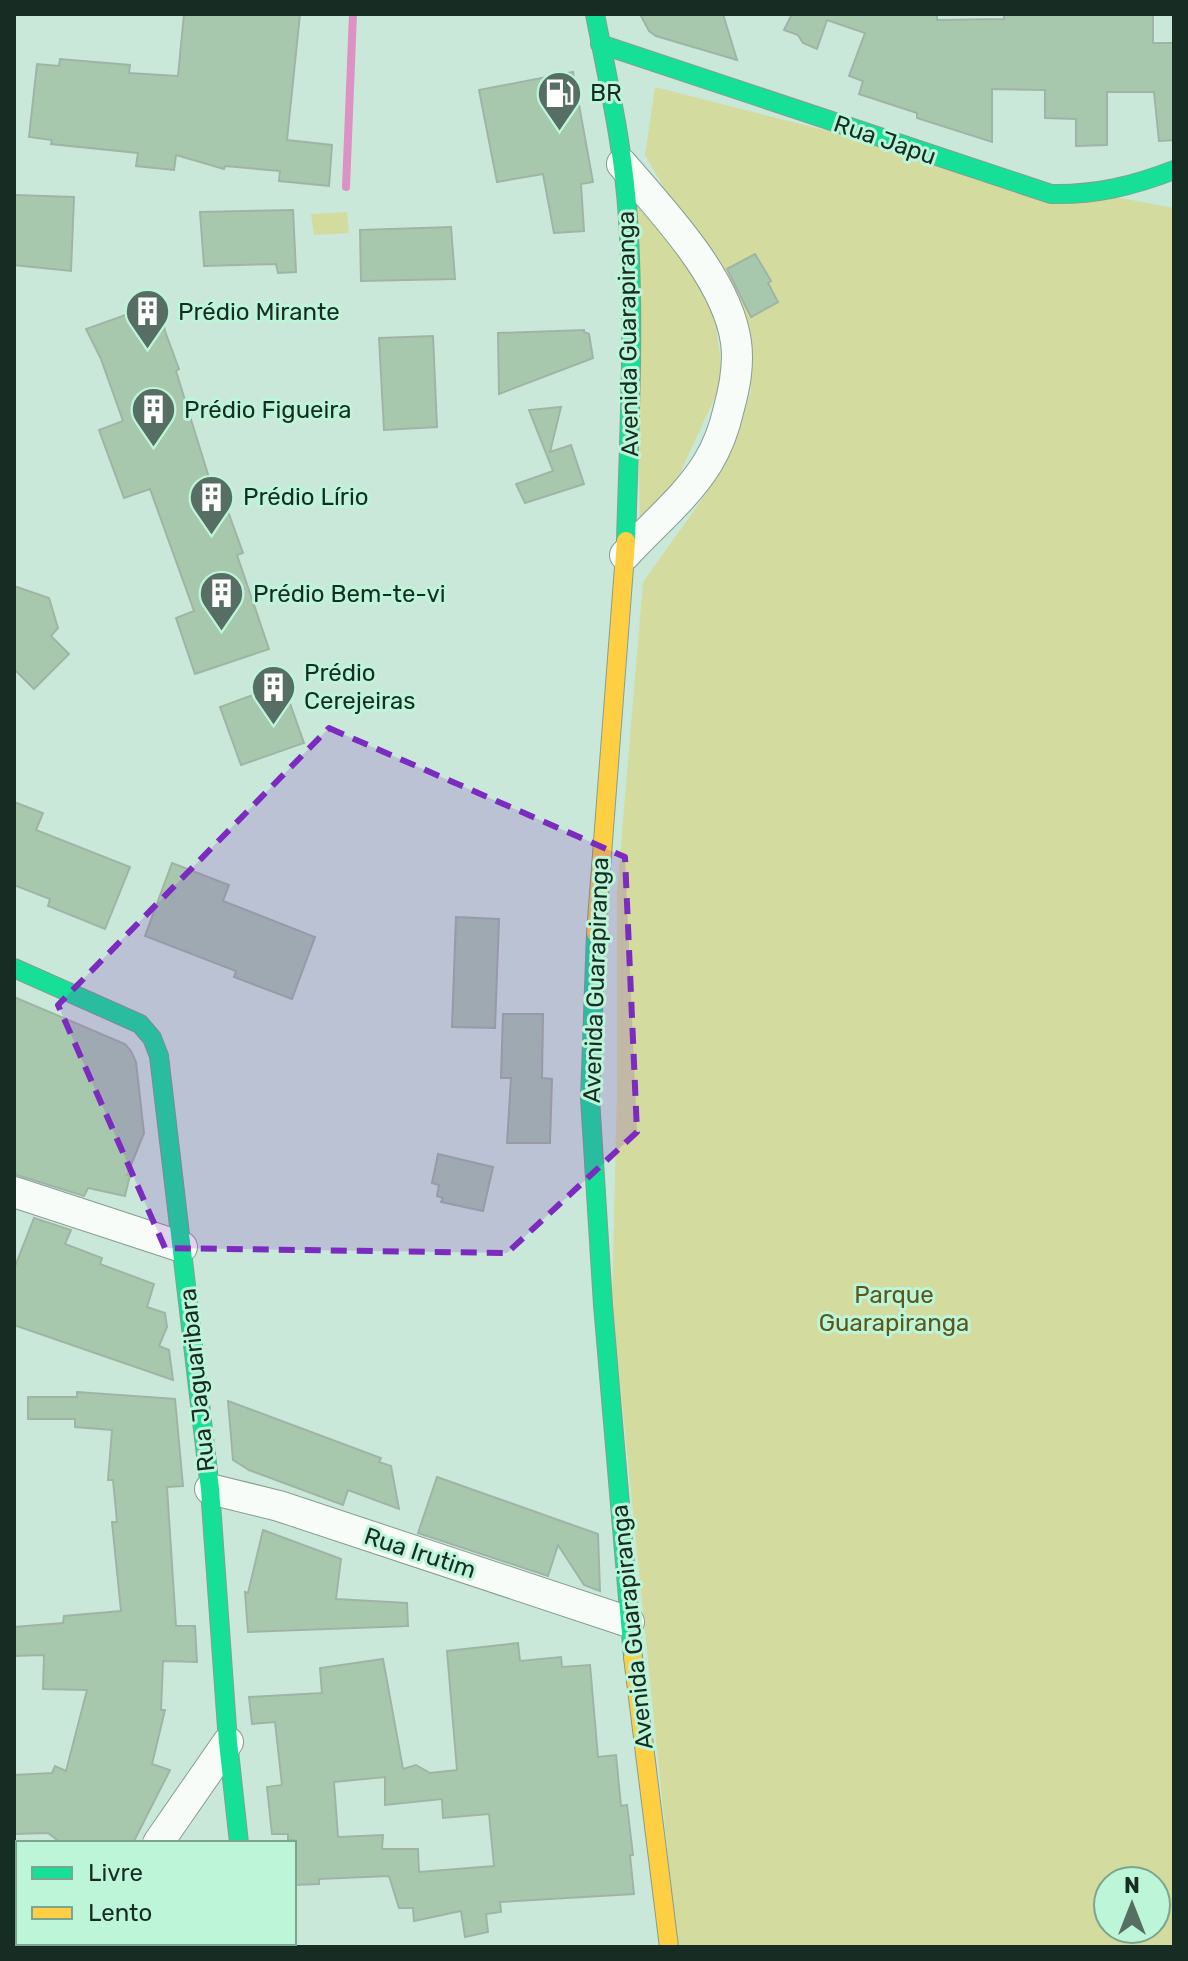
<svg xmlns="http://www.w3.org/2000/svg" width="1188" height="1961" font-family="Rubik,sans-serif">
  <style>
    .green { fill: #d3db9f; fill-rule: evenodd }
    .lines { fill: none; stroke-linecap: round; stroke-linejoin: round }
    .stream { stroke: #dc93c4; stroke-width: 8 }
    .building { fill: #a8c8ae; stroke: #a0b4a6; stroke-width: 2; fill-rule: evenodd }
    .street-casing { stroke: #869d92; stroke-width: 32 }
    .fast-casing { stroke: #869d92; stroke-width: 20 }
    .slow-casing { stroke: #869d92; stroke-width: 20 }
    .street { stroke: #f7fcf9; stroke-width: 30 }
    .fast { stroke: #16e098; stroke-width: 18 }
    .slow { stroke: #ffcf43; stroke-width: 18 }
    .marked { fill: #7b2cbf; fill-opacity: 0.2; stroke: #7b2cbf; stroke-width: 6; stroke-dasharray: 16 10; stroke-linejoin: round }
    .labels { text-anchor: middle; dominant-baseline: central; stroke-width: 6; stroke-linejoin: round; paint-order: stroke }
    .poi-label { font-size: 24px; fill: #172d23; stroke: #bdf5d9; text-anchor: start }
    .street-label { font-size: 24px; fill: #172d23; stroke: #bdf5d9 }
    .park-label { font-size: 24px; fill: #5e571b; stroke: #bdf5d9 }
  </style>
  <rect width="100%" height="100%" fill="#cae8d9"/>
  <g class="green">
    <path d="M 655,87 L 1009,177 L 1174,208 L 1174,1947 L 677,1947 L 612,1304 L 617,1087 L 617,893 L 643,582 L 708,491 L 737,433 L 751,391 L 748,332 L 645,155 ZM 1108,1881 L 1156,1881 L 1156,1929 L 1108,1929 Z"/>
    <polygon points="634,197 712,292 723,380 674,486 640,522"/>
    <polygon points="347,212 349,233 314,235 311,214"/>
  </g>
  <g class="lines">
    <polyline class="stream" points="346,187 353,14"/>
  </g>
  <g class="building">
    <polygon points="184,14 300,14 287,140 332,145 329,186 279,181 280,171 225,166 224,169 176,155 174,170 136,166 138,153 51,144 52,140 29,137 37,64 59,66 60,59 130,65 129,73 178,76"/>
    <polygon points="640,14 723,14 737,60 656,36 649,31"/>
    <polygon points="792,14 937,14 937,20 1004,19 1004,14 1153,14 1153,43 1174,43 1174,140 1159,141 1154,92 1107,92 1107,145 1076,146 1076,119 1045,118 1045,90 992,89 992,142 917,118 917,113 859,94 863,81 849,76 865,33 827,20 817,49 803,43 798,35 784,30"/>
    <polygon points="573,72 593,182 581,184 584,231 554,233 543,174 497,182 479,90"/>
    <polygon points="14,195 74,197 71,271 14,265"/>
    <polygon points="293,210 296,272 278,273 276,264 204,266 200,212"/>
    <polygon points="451,227 455,279 361,281 360,230"/>
    <polygon points="755,254 771,281 768,283 778,302 751,317 727,269"/>
    <polygon points="159,303 165,331 179,369 176,371 215,497 222,495 243,553 237,555 269,649 195,674 176,618 194,611 150,489 124,498 99,430 123,421 101,359 86,329"/>
    <polygon points="584,330 584,332 589,334 593,358 499,394 498,333"/>
    <polygon points="433,336 437,427 384,430 379,338"/>
    <polygon points="561,407 550,452 571,445 584,484 525,503 516,484 553,471 529,410"/>
    <polygon points="14,586 49,598 58,628 51,636 69,654 34,689 14,669"/>
    <polygon points="283,684 304,743 241,765 220,707"/>
    <polygon points="14,802 43,813 36,830 130,867 105,929 48,906 50,899 14,885"/>
    <polygon points="172,863 229,885 223,901 315,937 292,999 234,977 236,971 145,936"/>
    <polygon points="456,917 499,919 495,1028 452,1027"/>
    <polygon points="14,997 125,1044 131,1051 136,1062 144,1133 127,1175 130,1175 125,1196 88,1188 84,1196 14,1174"/>
    <polygon points="503,1014 543,1014 542,1078 552,1079 550,1143 507,1143 511,1078 501,1078"/>
    <polygon points="438,1154 493,1167 483,1211 441,1202 443,1198 437,1196 439,1185 432,1183"/>
    <polygon points="34,1218 71,1230 65,1244 102,1258 100,1264 154,1284 147,1307 165,1313 167,1327 159,1346 169,1350 173,1380 14,1325 14,1269"/>
    <polygon points="77,1392 175,1399 183,1486 167,1487 176,1626 195,1626 197,1662 163,1661 161,1710 165,1710 152,1764 170,1770 133,1843 61,1843 48,1833 14,1834 14,1775 52,1773 55,1766 66,1771 87,1690 43,1689 44,1655 14,1656 14,1627 63,1623 64,1616 121,1611 112,1522 117,1522 113,1480 108,1480 112,1430 75,1427 75,1419 28,1419 28,1397 77,1397"/>
    <polygon points="228,1401 381,1458 379,1462 391,1466 399,1509 348,1490 343,1505 249,1470 233,1460"/>
    <polygon points="437,1477 598,1534 600,1591 584,1585 558,1545 548,1576 418,1533"/>
    <polygon points="263,1530 341,1559 336,1599 407,1603 408,1626 248,1632 245,1592 248,1593"/>
    <path d="M 518,1643 L 520,1661 L 561,1657 L 562,1667 L 590,1665 L 598,1757 L 616,1755 L 621,1806 L 627,1805 L 633,1855 L 630,1855 L 634,1894 L 500,1902 L 501,1912 L 486,1914 L 488,1932 L 465,1937 L 461,1911 L 414,1921 L 413,1908 L 399,1908 L 389,1876 L 319,1879 L 319,1884 L 294,1885 L 294,1840 L 288,1840 L 288,1834 L 272,1834 L 267,1787 L 282,1785 L 275,1722 L 252,1724 L 249,1697 L 322,1693 L 320,1668 L 383,1659 L 403,1769 L 416,1765 L 430,1773 L 457,1770 L 447,1651 ZM 385,1777 L 385,1805 L 442,1799 L 443,1818 L 489,1814 L 494,1866 L 419,1872 L 418,1849 L 382,1849 L 383,1835 L 338,1837 L 334,1782 Z"/>
  </g>
  <g class="lines">
    <defs>
      <g id="street">
        <path d="M 622,164 C 663,212 727,278 736,342 C 739,365 735,386 729,408 C 725,426 717,448 707,464 C 685,499 652,525 625,555"/>
        <polyline points="14,1192 182,1247"/>
        <polyline points="210,1489 279,1506 629,1622"/>
        <polyline points="158,1843 228,1742"/>
        <polyline points="249,1943 250,1947"/>
        <polyline points="84,1947 88,1943"/>
      </g>
      <g id="fast">
        <path d="M 595,14 C 608,81 624,150 628,219 C 635,326 629,434 626,541"/>
        <path d="M 600,44 L 1051,194 C 1095,195 1133,186 1174,170"/>
        <polyline points="596,933 590,1098 603,1305 633,1657"/>
        <polyline points="14,968 140,1024 152,1038 159,1056 210,1489 228,1742 239,1843"/>
      </g>
      <g id="slow">
        <polyline points="596,933 626,541"/>
        <polyline points="633,1657 669,1947"/>
      </g>
    </defs>
    <use href="#street" class="street-casing"/>
    <use href="#fast" class="fast-casing"/>
    <use href="#slow" class="slow-casing"/>
    <use href="#street" class="street"/>
    <use href="#fast" class="fast"/>
    <use href="#slow" class="slow"/>
  </g>
  <path class="marked" d="M 329,728 L 625,857 L 637,1132 L 507,1253 L 165,1248 L 58,1005 Z"/>
  <defs>
    <symbol id="fuel-pin" viewBox="-11 -11 22 30"><path d="M0 17L-7.5 6A9.5 9.5 0 1 1 7.5 6Z" fill="#566e63" stroke="#bdf5d9"/><path d="M-5.5-6h7V0h2V4h1.3V-2.5L3-4.5l.8-.8L6-3V5H2.5V1h-1V6h-7ZM-4.2-4.7v3.2H.2V-4.7Z" fill="#fff"/></symbol>
    <symbol id="building-pin" viewBox="-11 -11 22 30"><path d="M0 17L-7.5 6A9.5 9.5 0 1 1 7.5 6Z" fill="#566e63" stroke="#bdf5d9"/><path d="M-4-6H4V6H1V3H-1V6H-4ZM-2.5-4.3h1.7v1.8h-1.7ZM.8-4.3h1.7v1.8H.8ZM-2.5-1h1.7V.8h-1.7ZM.8-1h1.7V.8H.8Z" fill="#fff"/></symbol>
  </defs>
  <g fill-rule="evenodd">
    <use href="#fuel-pin" x="534" y="68" width="51" height="69"/>
    <use href="#building-pin" x="122" y="286" width="51" height="69"/>
    <use href="#building-pin" x="128" y="384" width="51" height="69"/>
    <use href="#building-pin" x="186" y="472" width="51" height="69"/>
    <use href="#building-pin" x="196" y="568" width="51" height="69"/>
    <use href="#building-pin" x="248" y="662" width="51" height="69"/>
  </g>
  <g class="labels">
    <g class="poi-label">
      <text x="590" y="93">BR</text>
      <text x="178" y="312">Prédio Mirante</text>
      <text x="184" y="410">Prédio Figueira</text>
      <text x="243" y="497">Prédio Lírio</text>
      <text x="253" y="594">Prédio Bem-te-vi</text>
      <text x="304" y="673">Prédio<tspan x="304" dy="28">Cerejeiras</tspan></text>
    </g>
    <g class="street-label">
      <text transform="translate(885 140) rotate(19)">Rua Japu</text>
      <text transform="translate(628 334) rotate(-91)">Avenida Guarapiranga</text>
      <text transform="translate(596 980) rotate(-88)">Avenida Guarapiranga</text>
      <text transform="translate(197 1380) rotate(-96)">Rua Jaguaribara</text>
      <text transform="translate(420 1553) rotate(18)">Rua Irutim</text>
      <text transform="translate(632 1627) rotate(-96)">Avenida Guarapiranga</text>
    </g>
    <g class="park-label">
      <text x="894" y="1295">Parque<tspan x="894" dy="28">Guarapiranga</tspan></text>
    </g>
  </g>
  <rect width="1188" height="1961" fill="none" stroke="#172d23" stroke-width="32"/>
  <rect x="16" y="1841" width="280" height="104" fill="#bdf5d9" stroke="#7ba590" stroke-width="2"/>
  <rect x="32" y="1867" width="40" height="12" fill="#16e098" stroke="#7ba590" stroke-width="2"/>
  <text x="88" y="1881" font-size="24" fill="#172d23">Livre</text>
  <rect x="32" y="1907" width="40" height="12" fill="#ffcf43" stroke="#7ba590" stroke-width="2"/>
  <text x="88" y="1921" font-size="24" fill="#172d23">Lento</text>
  <g transform="translate(1132 1905)"><circle r="38" fill="#bdf5d9" stroke="#7ba590" stroke-width="2"/>
  <path d="M0-6L14 30L0 20L-14 30Z" fill="#566e63"/>
  <text y="-12" font-size="22" font-weight="bold" text-anchor="middle" fill="#172d23">N</text>
  </g>
</svg>
